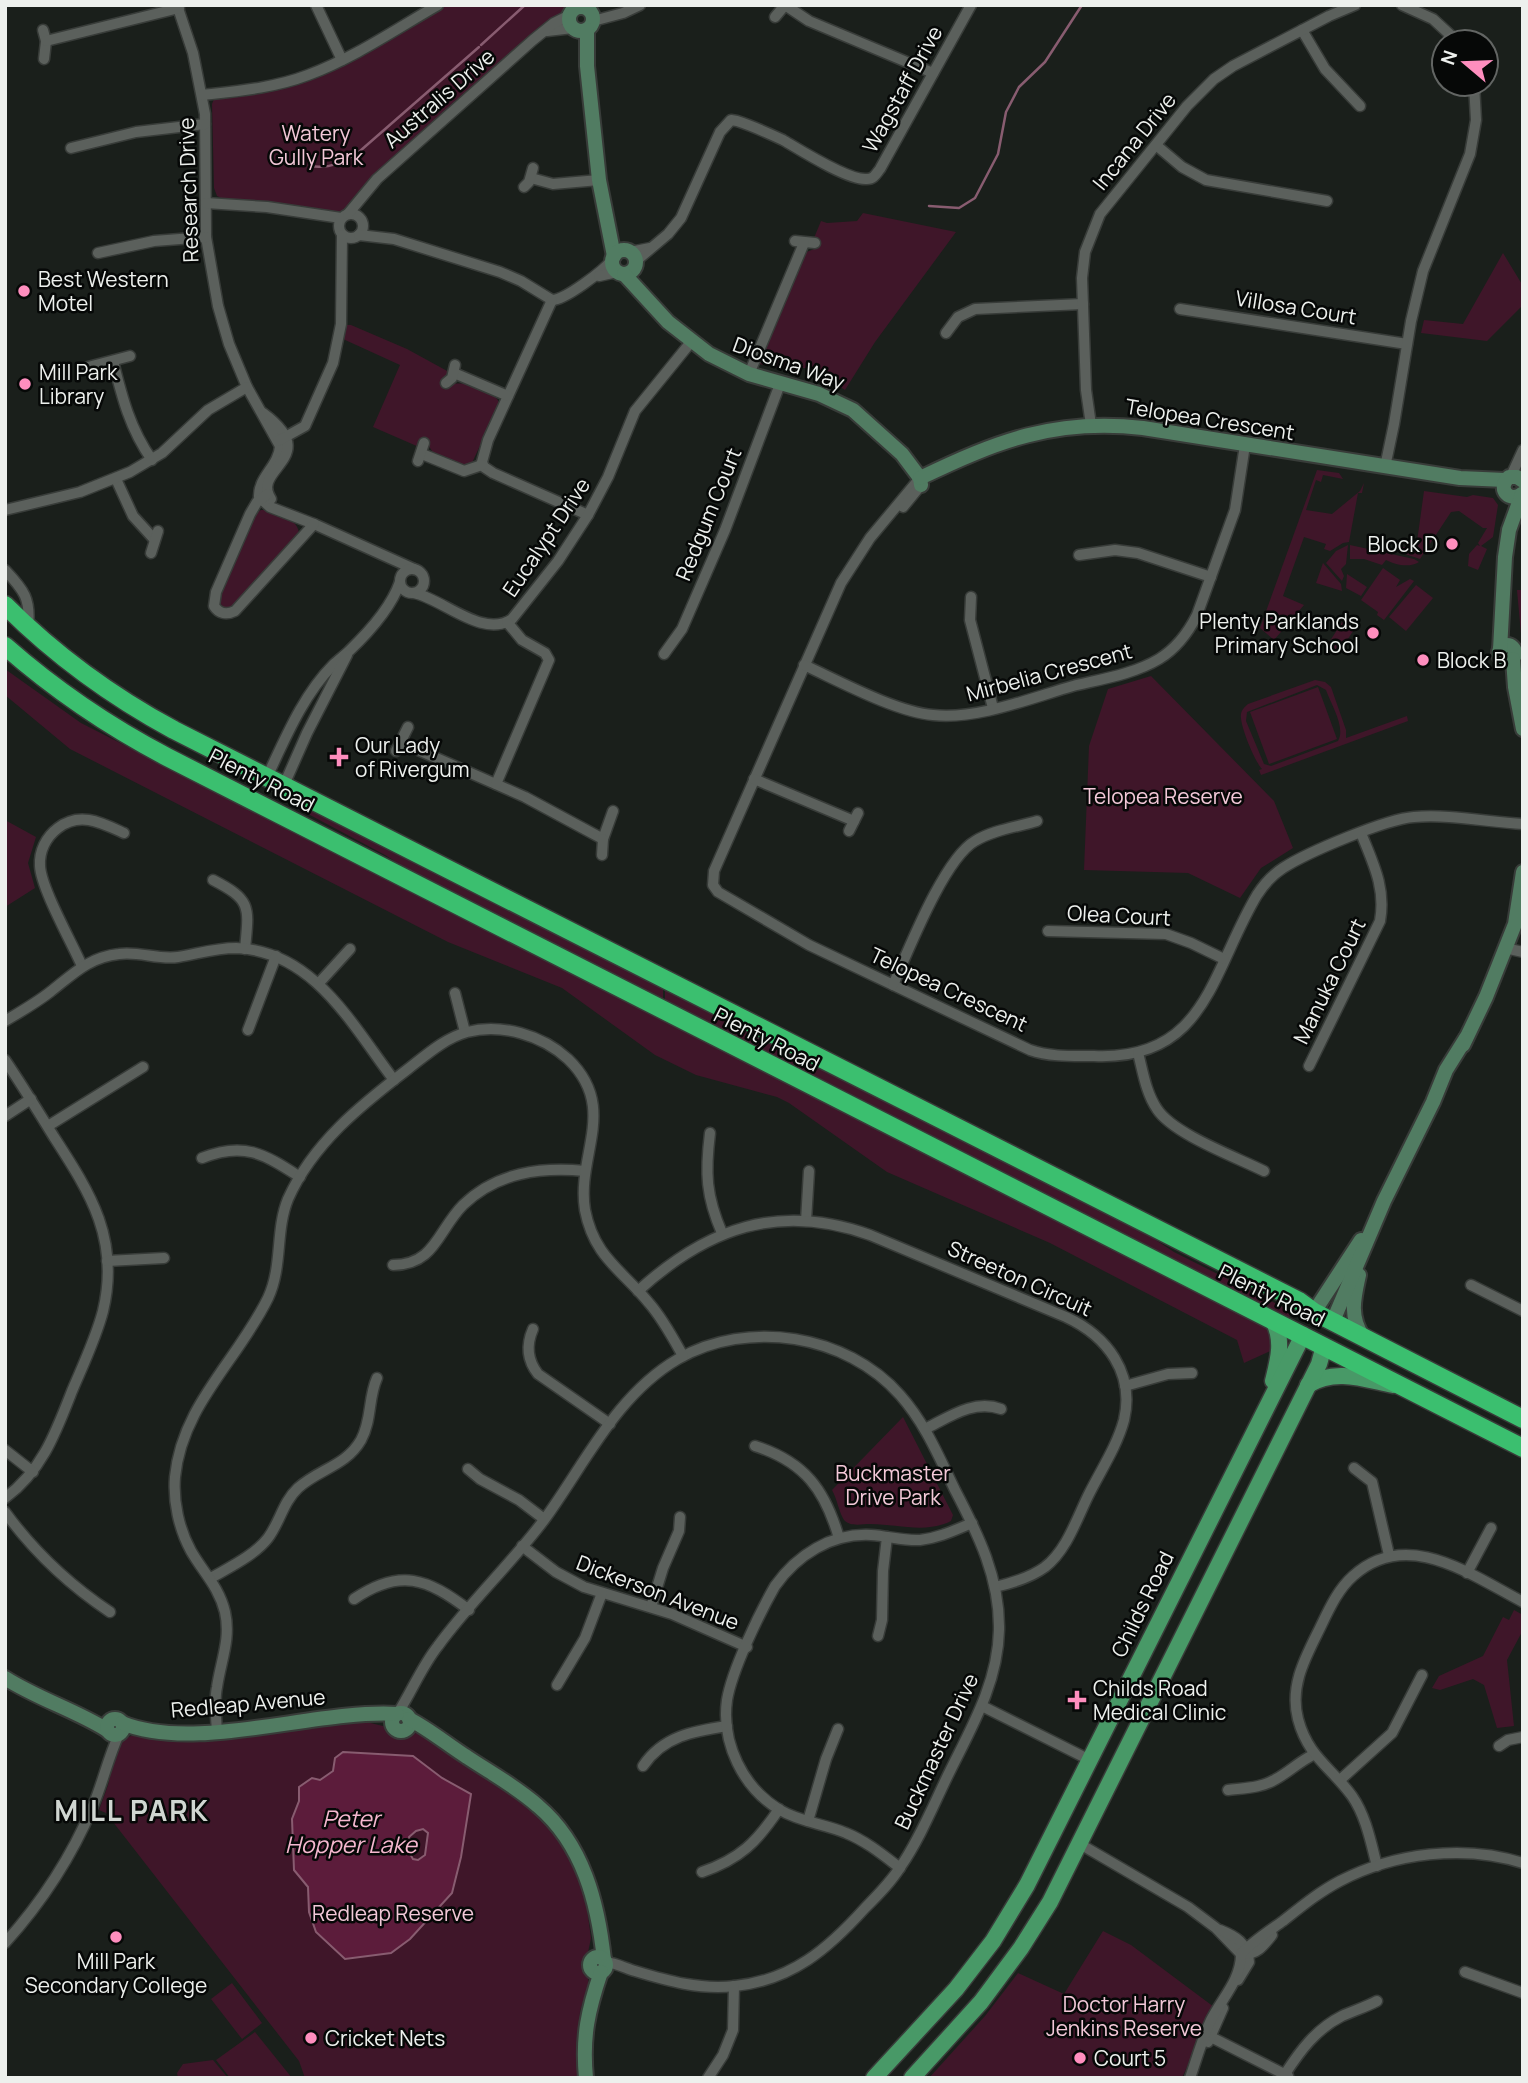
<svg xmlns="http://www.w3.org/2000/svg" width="1528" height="2083" font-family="Manrope,sans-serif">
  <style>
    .green { fill: #3f1629; fill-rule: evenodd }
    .water { fill: #5c1c3b; stroke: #885c70; stroke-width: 2; fill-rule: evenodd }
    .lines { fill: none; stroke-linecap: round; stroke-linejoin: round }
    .stream { stroke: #885c70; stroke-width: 2.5 }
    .street-casing { stroke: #383c39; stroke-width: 13 }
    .secondary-casing { stroke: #383c39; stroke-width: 18 }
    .primary-casing { stroke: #383c39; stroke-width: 19 }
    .highway-casing { stroke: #383c39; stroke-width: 21 }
    .street { stroke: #5b605c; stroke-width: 10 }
    .secondary { stroke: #517c62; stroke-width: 14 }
    .primary { stroke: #489967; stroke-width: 16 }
    .highway { stroke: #3bbf6f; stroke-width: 18 }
    .poi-dot { fill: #fe8ebe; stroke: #060807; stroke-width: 2.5 }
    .labels { text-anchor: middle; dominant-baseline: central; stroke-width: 5; stroke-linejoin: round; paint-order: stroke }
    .street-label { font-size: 21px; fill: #edf0ed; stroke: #060807 }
    .park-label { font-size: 21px; fill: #f3c8d8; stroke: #060807 }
    .poi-label { font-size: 21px; fill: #edf0ed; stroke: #060807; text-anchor: start }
    .water-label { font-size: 23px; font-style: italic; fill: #f5b7cf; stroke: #060807 }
    .district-label { font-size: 28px; font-weight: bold; letter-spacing: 2px; fill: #d0d6d1; stroke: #060807 }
  </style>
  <rect width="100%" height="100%" fill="#1a1f1b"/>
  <g class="green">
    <polygon points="447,5 568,5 565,13 382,168 344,212 323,214 290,206 225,200 217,196 214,188 212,104 214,99 269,91 325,73"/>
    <polygon points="863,213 956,232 875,342 845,390 810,368 779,368 759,364 804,253 814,249 818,238 814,238 821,221 827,223 857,221"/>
    <polygon points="1503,253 1523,286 1523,305 1487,341 1421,333 1424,320 1463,324"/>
    <path d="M 345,325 L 351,325 L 407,349 L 449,372 L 443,381 L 448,385 C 462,380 492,388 499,402 L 497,409 L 471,465 L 465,467 L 435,456 L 427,443 L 419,447 L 373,427 L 400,365 L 343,339 Z"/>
    <polygon points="1317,470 1339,473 1343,479 1323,475 1321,482 1316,480 1306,510 1332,514 1360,491 1364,483 1362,493 1358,493 1349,542 1343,543 1330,551 1324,549 1326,544 1304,537 1283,596 1304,605 1274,640 1260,628"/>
    <polygon points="1424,491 1467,497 1473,495 1493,498 1498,505 1493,537 1481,546 1487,549 1478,570 1468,566 1469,554 1477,545 1480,546 1478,543 1487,528 1483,528 1459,511 1451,512 1420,559 1402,553 1403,547 1416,549"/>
    <path d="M 261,510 C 274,509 299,519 299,534 L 234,607 L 225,609 L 219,602 L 219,594 L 254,514 Z"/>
    <polygon points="1348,545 1346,564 1341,569 1344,576 1342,581 1326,563 1336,551"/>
    <path d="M 1350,545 L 1414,559 L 1419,562 C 1410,568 1395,565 1386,560 L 1382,565 L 1364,559 L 1350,559 Z"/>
    <polygon points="1323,563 1341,584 1342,591 1316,583"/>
    <polygon points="1383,568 1400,580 1396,587 1410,579 1414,581 1384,620 1377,615 1378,612 1361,600"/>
    <polygon points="1347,574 1367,587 1361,596 1346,588"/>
    <polygon points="1416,585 1433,598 1406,631 1389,617"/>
    <polygon points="1517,590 1523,590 1523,656"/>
    <polygon points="1346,616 1358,624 1339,652 1328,644"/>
    <polygon points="5,669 81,723 1288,1339 1285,1347 1279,1347 1244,1363 1237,1340 1050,1243 887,1172 789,1103 777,1097 696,1075 655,1055 562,988 448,942 70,749 5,695"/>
    <polygon points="1151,676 1274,801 1293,848 1261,868 1240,898 1188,873 1084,870 1089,746 1108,689"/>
    <path d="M 1315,680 L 1325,682 L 1331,687 L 1346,730 L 1346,738 L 1407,716 L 1408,721 L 1261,775 L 1259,770 L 1262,769 C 1255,762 1239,724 1241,714 C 1242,709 1244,708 1248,704 ZM 1317,685 L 1326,690 C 1331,704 1346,728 1338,741 L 1271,766 L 1264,764 L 1246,721 L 1247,712 Z"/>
    <polygon points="1318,687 1337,739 1269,764 1250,712"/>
    <polygon points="299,802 663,986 663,1002 408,870 385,855 295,807"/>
    <polygon points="5,820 36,837 28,863 35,888 5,907"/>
    <polygon points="665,988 1142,1231 1174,1252 1291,1311 1289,1320 665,1003"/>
    <path d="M 903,1417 L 953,1515 L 951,1521 C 925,1534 898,1524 870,1524 C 862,1524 850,1527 844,1520 C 839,1512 837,1499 832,1490 Z"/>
    <polygon points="1514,1610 1523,1615 1523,1630 1507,1660 1514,1726 1497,1728 1484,1685 1473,1679 1440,1690 1432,1688 1439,1676 1483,1656 1503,1617 1509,1620"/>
    <polygon points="362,1721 383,1726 399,1734 413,1732 421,1735 523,1802 552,1829 572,1860 585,1894 591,1938 586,1962 589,1985 580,2011 579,2031 579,2078 305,2078 299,2061 106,1813 99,1810 108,1785 114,1757 122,1739 137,1734 167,1739"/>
    <polygon points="1103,1931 1131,1945 1214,2007 1182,2078 929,2078 985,2016 1018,1973 1064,1994"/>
    <polygon points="232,1983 262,2023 242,2039 211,1999"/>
    <polygon points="255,2032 292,2078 230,2078 216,2060"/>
    <polygon points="213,2060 228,2078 178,2078 177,2073 183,2064"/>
  </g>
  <path class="water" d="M 343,1752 L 413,1756 L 442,1778 L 471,1794 L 461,1857 L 452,1893 L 410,1939 L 391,1953 L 345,1959 L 316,1932 L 309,1912 L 308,1887 L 294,1870 L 292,1819 L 299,1801 L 299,1787 L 312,1778 L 320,1780 L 333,1771 L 335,1758 ZM 423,1829 L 428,1833 L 425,1855 L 418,1860 L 413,1859 L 410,1854 L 412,1848 L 409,1837 L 416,1831 Z"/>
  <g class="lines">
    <g class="stream">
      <polyline points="481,45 525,5"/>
      <path d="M 309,166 C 331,169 342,163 360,151 L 479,47"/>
      <polyline points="929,206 959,208 975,198 998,154 1006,112 1019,87 1045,62 1082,5"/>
    </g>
    <defs>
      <g id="street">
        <path d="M 177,5 L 193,53 L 205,114 L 206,237 L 218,306 L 229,344 L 247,387 L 280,446 C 279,466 258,477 259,497 L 270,507 L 314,524 L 414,569"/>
        <polyline points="316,5 342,60"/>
        <polyline points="785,5 809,21 933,73"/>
        <polyline points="1402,5 1433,19 1458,42"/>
        <polyline points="775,17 785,5"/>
        <polyline points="593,21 623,13 640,5"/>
        <polyline points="43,30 46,41 44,59"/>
        <polyline points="1302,30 1325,69 1360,106"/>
        <polyline points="547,31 573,28"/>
        <polyline points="46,41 179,8"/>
        <path d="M 202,95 C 238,91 274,88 308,75 C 354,58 396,29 438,5"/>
        <polyline points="1156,145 1182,167 1206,180 1327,201"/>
        <polyline points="71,148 136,132 205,124"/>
        <polyline points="531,178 553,184 599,180"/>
        <polyline points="524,187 529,182 533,168"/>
        <polyline points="206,203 267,207 341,218"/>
        <circle cx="351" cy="226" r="12"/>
        <polyline points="348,214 377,179 533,40 554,23 570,15"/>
        <path d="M 359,235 L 394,239 L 500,272 L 521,281 L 552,300 C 565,300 603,271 612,260"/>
        <polyline points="795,241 815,243"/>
        <polyline points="630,252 650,248"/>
        <polyline points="98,253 154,241 206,237"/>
        <path d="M 636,261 L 668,234 L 681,218 L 720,132 L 731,120 L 737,121 C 753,126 768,133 783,140 C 800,150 849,181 867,179 C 874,179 876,174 880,169 L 971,5"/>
        <polyline points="599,276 617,272"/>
        <polyline points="552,300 488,440 482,462 484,467 493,473 588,515"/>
        <polyline points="1180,309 1407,344"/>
        <polyline points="946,333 958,317 975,309 1083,304"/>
        <path d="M 113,361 C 122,397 130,429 152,460"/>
        <polyline points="88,367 130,356"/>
        <polyline points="454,373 508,396"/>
        <polyline points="749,374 804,243"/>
        <polyline points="446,383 452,378 455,365"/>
        <path d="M 263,413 C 324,458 250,468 271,499"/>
        <polyline points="1091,425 1086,390 1082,278 1085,252 1100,214 1187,106 1214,79 1233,66 1329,16 1355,5"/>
        <polyline points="278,441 305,426 333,363 341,324 342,235"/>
        <polyline points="422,454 464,471 482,465"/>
        <polyline points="418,461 424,443"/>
        <polyline points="1385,467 1394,424 1411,321 1423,271 1470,154 1476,120 1474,84"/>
        <polyline points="1511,476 1523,450"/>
        <path d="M 920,478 L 870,538 L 841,583 L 714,871 L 713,885 L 718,892 L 809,945 L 1030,1050 C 1050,1057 1072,1056 1094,1056 C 1206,1061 1211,972 1257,895 C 1264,884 1272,875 1283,868 C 1308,852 1386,819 1414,817 C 1450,814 1487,822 1523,824"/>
        <polyline points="116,479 133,516 154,539"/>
        <path d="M 268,494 L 257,502 L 250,514 L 216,592 L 214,606 C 219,614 227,615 235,611 L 314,524"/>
        <polyline points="903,507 921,485"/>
        <polyline points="5,510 80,492 130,472 162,453 208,410 247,387"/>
        <polyline points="151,553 158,531"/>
        <polyline points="1079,555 1115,550 1138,553 1211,577"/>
        <circle cx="412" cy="581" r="12"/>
        <path d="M 5,570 C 24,590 31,599 28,627"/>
        <path d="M 414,593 C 443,599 483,639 512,619 L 558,561 L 588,515 L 608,477 L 635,411 L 691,342"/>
        <polyline points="971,597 970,620 993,708"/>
        <polyline points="664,654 682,629 725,530 780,384"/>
        <path d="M 804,665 C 839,681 896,712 933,715 C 977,720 1031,698 1073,686 C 1102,679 1134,674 1159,659 C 1177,648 1188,633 1197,615 L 1235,510 L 1245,445"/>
        <polyline points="400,742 525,797 603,839 613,811"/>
        <polyline points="396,751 408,727"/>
        <path d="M 267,777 C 285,739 303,695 333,665 C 338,660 344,656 349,651 C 369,632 391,608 400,582"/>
        <polyline points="754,779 854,821"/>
        <polyline points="496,784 549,660 545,653 522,640 507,622"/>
        <polyline points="284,785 307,733 347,655"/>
        <polyline points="849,831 858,813"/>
        <polyline points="602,855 603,839"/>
        <path d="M 213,880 C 252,900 249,907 245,949"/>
        <polyline points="1048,931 1166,934 1191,943 1224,959"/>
        <polyline points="1505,948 1523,952"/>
        <path d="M 82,966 C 72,943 41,888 40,866 C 39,851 46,837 58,828 C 80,811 102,823 124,833"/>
        <polyline points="319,983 350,949"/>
        <path d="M 893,985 C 909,949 944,859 975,841 C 993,830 1017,827 1037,821"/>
        <polyline points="455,993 465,1032"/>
        <path d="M 5,1021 C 20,1012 36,1003 50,992 C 73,974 89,957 119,954 C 139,951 158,960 178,957 C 197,954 215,948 236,948 C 314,951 352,1025 394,1080"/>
        <polyline points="248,1030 276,956"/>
        <path d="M 1138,1053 C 1143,1072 1146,1093 1157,1109 C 1173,1134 1236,1157 1264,1171"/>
        <path d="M 5,1060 C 22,1085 38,1111 54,1137 C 91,1194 120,1240 103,1311 C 96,1338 83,1365 72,1391 C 56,1432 42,1471 5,1498"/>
        <path d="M 1309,1066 L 1380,921 C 1386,888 1373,863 1361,833"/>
        <polyline points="5,1116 31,1099"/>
        <polyline points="48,1126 143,1067"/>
        <path d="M 710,1133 C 705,1173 706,1196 722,1233"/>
        <path d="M 202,1158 C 244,1141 264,1154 300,1177"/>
        <polyline points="806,1221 809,1171"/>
        <polyline points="107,1261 164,1258"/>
        <path d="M 393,1265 C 435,1265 438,1230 463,1205 C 497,1172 541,1167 585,1171"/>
        <polyline points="1471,1285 1523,1311"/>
        <path d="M 638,1291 C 707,1228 779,1202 870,1235 L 1066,1317 C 1107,1336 1135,1373 1124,1420 C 1117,1446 1101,1470 1089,1494 C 1077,1518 1067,1550 1045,1567 C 1030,1578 1012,1583 995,1587"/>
        <path d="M 533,1329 C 526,1345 527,1360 538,1374 L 610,1424"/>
        <polyline points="1125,1386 1168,1374 1192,1373"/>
        <path d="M 925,1429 C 949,1417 974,1399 1001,1409"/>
        <path d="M 755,1446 C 805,1462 825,1490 839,1538"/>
        <polyline points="5,1450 33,1472"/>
        <polyline points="1354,1468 1372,1482 1389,1555"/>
        <polyline points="468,1469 480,1479 519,1500 544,1519"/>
        <path d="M 5,1512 C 35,1553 68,1584 110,1612"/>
        <polyline points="522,1546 556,1572 584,1587 672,1614 747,1647"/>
        <polyline points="1467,1573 1491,1528"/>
        <path d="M 211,1578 C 230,1567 255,1555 268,1538 C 280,1522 283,1502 298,1488 C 319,1469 346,1466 361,1440 C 372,1420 368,1398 377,1378"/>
        <path d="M 354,1599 C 400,1568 427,1578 469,1610"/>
        <polyline points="651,1607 663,1568 679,1531 680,1517"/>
        <polyline points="878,1636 882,1620 883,1571 887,1537"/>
        <polyline points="557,1685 585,1638 602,1593"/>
        <polyline points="982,1706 1090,1760"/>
        <path d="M 398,1713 C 412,1691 422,1666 438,1646 C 470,1602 511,1564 544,1520 C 585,1464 616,1395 678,1359 C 748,1319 846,1334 900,1395 C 925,1423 939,1457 955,1490 C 978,1534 1000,1578 999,1630 C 998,1681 973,1725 951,1769 C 935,1801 921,1837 901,1866 C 891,1882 878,1895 865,1908 C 828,1949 792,1980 735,1986 C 700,1990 668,1981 635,1971 C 625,1968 616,1963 605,1962"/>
        <path d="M 217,1731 C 216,1717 214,1701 217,1687 C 221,1660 231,1639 225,1612 C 219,1587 203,1572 191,1551 C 179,1529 173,1502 175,1477 C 182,1405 238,1360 268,1298 C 283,1266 275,1231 288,1199 C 313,1143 361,1105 408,1069 C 426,1055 445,1038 467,1032 C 501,1023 542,1035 568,1059 C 619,1108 576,1155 585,1210 C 594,1257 622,1270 649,1303 C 663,1319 673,1338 683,1356"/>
        <polyline points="1499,1746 1508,1740 1523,1737"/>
        <path d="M 643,1766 C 663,1736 694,1731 727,1726"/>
        <polyline points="1340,1780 1392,1733 1422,1675"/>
        <path d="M 1228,1790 C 1244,1788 1262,1788 1276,1779 C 1289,1772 1300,1761 1313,1755"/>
        <polyline points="808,1821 826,1759 838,1729"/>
        <polyline points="1080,1844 1188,1907 1216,1928 1241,1954"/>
        <path d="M 1377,1866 C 1371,1843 1366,1816 1352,1796 C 1331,1767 1308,1757 1298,1719 C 1290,1688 1303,1662 1317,1634 C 1327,1614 1336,1591 1353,1576 C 1407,1527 1471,1575 1523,1602"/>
        <path d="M 900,1868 C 883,1855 866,1841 846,1833 C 825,1824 800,1822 780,1810 C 743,1788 721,1743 727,1700 C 732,1670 759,1614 775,1586 C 797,1555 831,1533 871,1535 C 888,1536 904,1541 920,1540 C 939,1538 955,1530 972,1523"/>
        <path d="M 702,1872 C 740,1859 757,1842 779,1809"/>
        <path d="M 1220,1930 C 1235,1936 1248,1943 1249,1962 L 1238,1980"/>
        <path d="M 5,1943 C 43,1901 71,1858 93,1806 C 103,1782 108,1758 119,1734"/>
        <path d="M 1243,1954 C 1257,1955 1264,1945 1272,1935"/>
        <polyline points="1465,1972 1523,1993"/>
        <polyline points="1205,2034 1288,2076"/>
        <polyline points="1208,2042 1223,2008"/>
        <path d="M 1285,2074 C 1300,2051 1316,2029 1342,2016 C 1353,2011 1366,2007 1377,2001"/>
        <polyline points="708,2078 723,2055 733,2030 734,1986"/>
        <path d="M 1190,2078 C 1197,2058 1202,2039 1211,2020 C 1222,1998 1241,1980 1241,1954 C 1253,1941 1269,1931 1283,1921 C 1302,1906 1319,1892 1340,1881 C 1394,1853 1464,1844 1523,1863"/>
      </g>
      <g id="secondary">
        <circle cx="581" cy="19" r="12"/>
        <polyline points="587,30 587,66 599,180 614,256"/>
        <circle cx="624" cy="262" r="12"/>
        <polyline points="624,274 668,322 709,354 749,374 819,394 853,410 902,454 920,478 921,485"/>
        <path d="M 920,478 C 997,441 1055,418 1143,428 L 1460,478 L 1505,480"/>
        <path d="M 1523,481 L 1517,477 L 1509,477 C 1496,489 1510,504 1523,493"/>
        <circle cx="1507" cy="653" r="8"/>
        <polyline points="1500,650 1505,557 1509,530 1522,494"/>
        <polyline points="1513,659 1515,687 1523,729"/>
        <polyline points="1463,1045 1486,997 1515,924 1523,872"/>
        <path d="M 1359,1275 C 1354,1298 1349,1316 1363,1337"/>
        <polyline points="1314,1312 1361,1240"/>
        <polyline points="1333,1321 1384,1201 1433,1102 1446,1070 1466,1038"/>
        <path d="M 5,1678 C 38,1699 75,1710 107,1730"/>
        <circle cx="401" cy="1722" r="9"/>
        <circle cx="115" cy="1727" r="8"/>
        <path d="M 409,1719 C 429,1729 448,1745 467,1757 C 491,1773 517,1787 538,1806 C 583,1844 598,1903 604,1960"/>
        <path d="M 122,1723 C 196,1753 315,1709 397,1714"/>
        <circle cx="598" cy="1965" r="8"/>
        <path d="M 586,2078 C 582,2037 588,2010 601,1972"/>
      </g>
      <g id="primary">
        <path d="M 1273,1321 C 1284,1340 1278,1361 1273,1381"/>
        <path d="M 1308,1385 C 1335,1368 1364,1379 1393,1385"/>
        <polyline points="874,2078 956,1989 993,1941 1027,1885 1303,1335"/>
        <polyline points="912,2078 981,2002 1021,1948 1050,1902 1319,1364 1324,1346"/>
      </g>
      <g id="highway">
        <path d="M 5,605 C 55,655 113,697 174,730 L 1299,1301 L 1314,1312 L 1523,1419"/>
        <path d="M 5,646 C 55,690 108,726 167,757 L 1523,1448"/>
      </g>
    </defs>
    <use href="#street" class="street-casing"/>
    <use href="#secondary" class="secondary-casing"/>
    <use href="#primary" class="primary-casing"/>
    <use href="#highway" class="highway-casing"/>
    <use href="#street" class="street"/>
    <use href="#secondary" class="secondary"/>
    <use href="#primary" class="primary"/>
    <use href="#highway" class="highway"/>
  </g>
  <g class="poi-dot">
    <circle cx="24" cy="291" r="7"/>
    <circle cx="25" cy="384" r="7"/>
    <circle cx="1452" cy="544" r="7"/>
    <circle cx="1373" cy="633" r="7"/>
    <circle cx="1423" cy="660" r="7"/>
    <path d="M335.5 746.5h7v7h7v7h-7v7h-7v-7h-7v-7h7z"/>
    <path d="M1073.5 1689.5h7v7h7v7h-7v7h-7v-7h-7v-7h7z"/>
    <circle cx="116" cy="1937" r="7"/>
    <circle cx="311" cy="2038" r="7"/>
    <circle cx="1080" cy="2058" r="7"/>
  </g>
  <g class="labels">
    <g class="street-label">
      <text transform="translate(902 89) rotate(-61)">Wagstaff Drive</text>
      <text transform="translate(439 98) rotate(-41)">Australis Drive</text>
      <text transform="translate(1134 141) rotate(-51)">Incana Drive</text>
      <text transform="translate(188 190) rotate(-92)">Research Drive</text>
      <text transform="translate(1296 307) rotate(9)">Villosa Court</text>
      <text transform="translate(789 363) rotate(20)">Diosma Way</text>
      <text transform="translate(1210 419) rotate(9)">Telopea Crescent</text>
      <text transform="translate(708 514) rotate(-68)">Redgum Court</text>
      <text transform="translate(546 537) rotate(-56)">Eucalypt Drive</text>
      <text transform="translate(1049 672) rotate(-15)">Mirbelia Crescent</text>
      <text transform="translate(262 780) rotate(27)">Plenty Road</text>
      <text transform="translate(1119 915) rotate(3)">Olea Court</text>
      <text transform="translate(1329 981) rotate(-64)">Manuka Court</text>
      <text transform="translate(949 989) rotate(25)">Telopea Crescent</text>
      <text transform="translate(767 1039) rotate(27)">Plenty Road</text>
      <text transform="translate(1020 1278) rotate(24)">Streeton Circuit</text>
      <text transform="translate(1272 1295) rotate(26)">Plenty Road</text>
      <text transform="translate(658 1592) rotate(21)">Dickerson Avenue</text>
      <text transform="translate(1142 1604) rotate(-64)">Childs Road</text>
      <text transform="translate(248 1703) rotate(-5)">Redleap Avenue</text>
      <text transform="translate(936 1751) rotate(-65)">Buckmaster Drive</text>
    </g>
    <g class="park-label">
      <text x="316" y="133">Watery<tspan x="316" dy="24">Gully Park</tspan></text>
      <text x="1163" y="796">Telopea Reserve</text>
      <text x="893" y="1473">Buckmaster<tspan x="893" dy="24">Drive Park</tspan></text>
      <text x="393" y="1913">Redleap Reserve</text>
      <text x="1124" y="2004">Doctor Harry<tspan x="1124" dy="24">Jenkins Reserve</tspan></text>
    </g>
    <g class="poi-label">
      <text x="38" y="279">Best Western<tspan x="38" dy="24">Motel</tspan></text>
      <text x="39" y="372">Mill Park<tspan x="39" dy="24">Library</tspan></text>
      <text x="1438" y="544" text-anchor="end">Block D</text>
      <text x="1359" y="621" text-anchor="end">Plenty Parklands<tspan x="1359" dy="24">Primary School</tspan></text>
      <text x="1437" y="660">Block B</text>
      <text x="355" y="745">Our Lady<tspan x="355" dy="24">of Rivergum</tspan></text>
      <text x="1093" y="1688">Childs Road<tspan x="1093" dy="24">Medical Clinic</tspan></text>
      <text x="116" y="1961" text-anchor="middle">Mill Park<tspan x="116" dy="24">Secondary College</tspan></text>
      <text x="325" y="2038">Cricket Nets</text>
      <text x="1094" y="2058">Court 5</text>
    </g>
    <g class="water-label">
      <text x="351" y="1818">Peter<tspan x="351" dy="26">Hopper Lake</tspan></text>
    </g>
    <g class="district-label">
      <text x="132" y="1810">MILL PARK</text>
    </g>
  </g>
  <rect width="1528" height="2083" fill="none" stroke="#edf0ed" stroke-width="14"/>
  <g transform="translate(1465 63) rotate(289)"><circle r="33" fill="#060807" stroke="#626563" stroke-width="2"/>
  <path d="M0-5L12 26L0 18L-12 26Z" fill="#fe8ebe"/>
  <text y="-10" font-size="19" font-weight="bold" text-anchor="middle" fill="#edf0ed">N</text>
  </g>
</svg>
